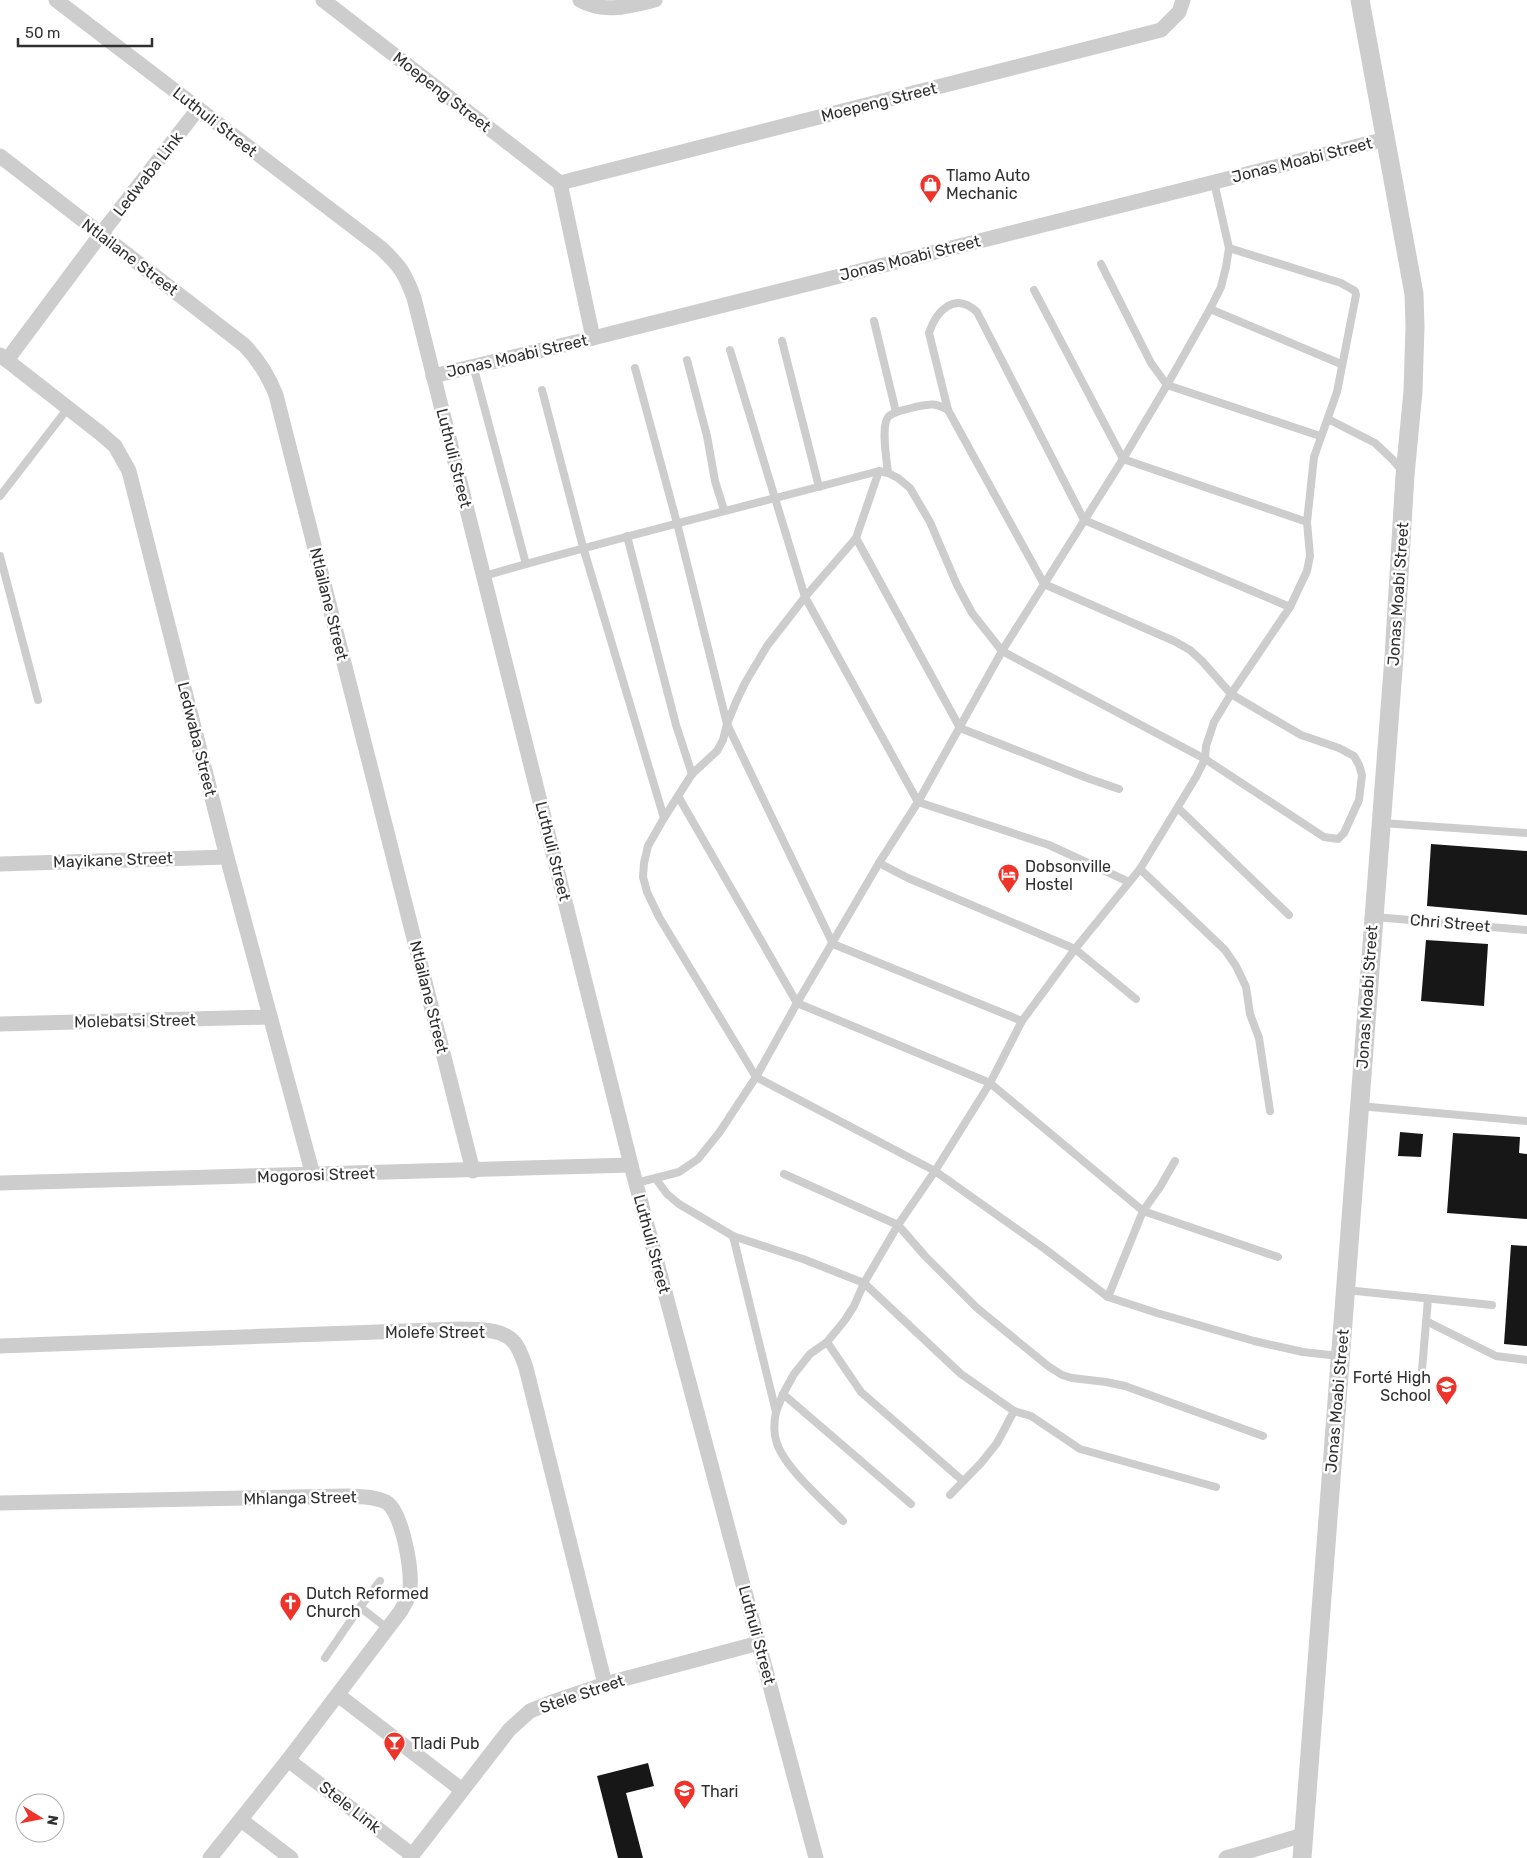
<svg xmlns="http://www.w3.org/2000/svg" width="1527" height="1858" font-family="Rubik,sans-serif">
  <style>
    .building { fill: #171717 }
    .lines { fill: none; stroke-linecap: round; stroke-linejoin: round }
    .service { stroke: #cdcdcd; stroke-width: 8 }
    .minor { stroke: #cdcdcd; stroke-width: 15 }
    .tertiary { stroke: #cdcdcd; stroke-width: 19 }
    .labels { text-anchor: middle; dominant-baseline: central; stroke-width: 5; stroke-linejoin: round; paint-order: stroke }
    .street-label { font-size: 16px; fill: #303030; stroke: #fff }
    .poi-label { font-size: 16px; fill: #303030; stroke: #fff; text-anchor: start }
  </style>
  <rect width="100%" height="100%" fill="#fff"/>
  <g class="building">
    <polygon points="1431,844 1527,851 1527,915 1427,906"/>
    <polygon points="1426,940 1488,944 1484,1006 1421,1001"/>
    <polygon points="1400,1132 1423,1134 1421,1157 1398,1156"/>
    <polygon points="1453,1133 1520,1137 1519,1153 1527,1154 1527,1219 1447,1213"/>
    <polygon points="1511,1245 1527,1246 1527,1346 1504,1344"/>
    <polygon points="648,1763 654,1786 626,1793 643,1858 618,1858 597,1776"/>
  </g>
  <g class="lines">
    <g class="service">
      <polyline points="1101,264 1151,363 1167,385 1320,436"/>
      <polyline points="1034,290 1123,459 1307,522"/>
      <polyline points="1210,309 1341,364"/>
      <polyline points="874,321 896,412"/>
      <polyline points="782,341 819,487"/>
      <polyline points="730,350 805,597 918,802 1049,845 1129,882"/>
      <polyline points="687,360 707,436 715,481 724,510"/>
      <polyline points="473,365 526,564"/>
      <polyline points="635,368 677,523 727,724 833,944 1022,1021"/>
      <polyline points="542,390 583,547 664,818"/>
      <path d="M 948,410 L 929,333 C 936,311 955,291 977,312 L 1084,520 L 1290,607"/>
      <polyline points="1328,419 1375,443 1392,459 1403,472"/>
      <polyline points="879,471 856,538 805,597 767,646 745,683 736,702 727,724 723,740 717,751 692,774 664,818 648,846 644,863 643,877 647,892 659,917 756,1077 935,1171 1045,1249 1108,1297 1157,1313 1254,1341 1303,1352 1339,1356"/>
      <polyline points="0,496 68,408"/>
      <polyline points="627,536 676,725 692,774"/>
      <polyline points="856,538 960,728 1087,778 1119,789"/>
      <polyline points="0,556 38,700"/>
      <path d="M 484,576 C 615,538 747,506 879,471 L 888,473 L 898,478 L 910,488 L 930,522 L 957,585 L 972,613 L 1002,651 L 1205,759 L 1324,837 L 1338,839 L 1344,833 L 1359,800 L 1362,775 L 1359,765 L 1354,756 L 1339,748 L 1301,735 L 1231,694 L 1202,661 L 1190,650 L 1174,641 L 1044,584 L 948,410 C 934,402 930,404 915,407 C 906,410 896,410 889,416 C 880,424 887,461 888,473"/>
      <polyline points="678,796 797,1003 990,1083 1143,1211 1278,1257"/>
      <polyline points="1179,809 1289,915"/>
      <polyline points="1382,823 1527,833"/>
      <polyline points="879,863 908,878 1075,949 1136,999"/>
      <polyline points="1140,869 1225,950 1236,966 1246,987 1250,1014 1259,1038 1270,1111"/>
      <polyline points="1375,917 1527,930"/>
      <polyline points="1359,1106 1527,1121"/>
      <polyline points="784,1174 898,1225 925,1256 977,1308 1048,1366 1062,1375 1072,1378 1106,1382 1125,1386 1263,1436"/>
      <polyline points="656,1179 667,1194 679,1204 733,1236 803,1259 864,1283 961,1374 1014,1411 1031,1416 1080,1449 1216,1487"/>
      <polyline points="636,1183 679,1172 698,1159 719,1133 756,1077 797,1003 879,863 918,802 1002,651 1123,459 1167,385 1210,309 1221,287 1226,267 1229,248 1214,182"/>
      <path d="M 733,1236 L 776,1412 C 774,1422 773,1430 776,1440 C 782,1466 824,1501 843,1521"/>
      <polyline points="1346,1290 1492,1305"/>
      <polyline points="1108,1297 1143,1211 1160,1187 1175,1161"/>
      <polyline points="1426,1321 1496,1356 1527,1360"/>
      <polyline points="827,1342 861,1392 963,1481"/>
      <polyline points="1422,1370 1428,1299"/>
      <polyline points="783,1394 911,1504"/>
      <polyline points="776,1412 783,1394 794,1374 810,1354 827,1342 845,1320 854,1306 864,1283 898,1225 935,1171 990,1083 1022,1021 1075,949 1140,869 1196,777 1205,759 1206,746 1214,722 1231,694 1290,607 1307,571 1310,556 1307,522 1314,457 1337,392 1356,295 1355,291 1341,283 1229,248"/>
      <polyline points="950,1495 981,1463 997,1443 1014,1411"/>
      <polyline points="360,1607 388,1629"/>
      <polyline points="325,1658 360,1607 380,1581"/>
    </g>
    <g class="minor">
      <path d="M 56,0 L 381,248 C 400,266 405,273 414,298 L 631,1165 L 816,1858"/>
      <polyline points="323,0 560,183 593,338"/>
      <path d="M 580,0 C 604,14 630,6 655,0"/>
      <path d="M 0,156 L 244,345 C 259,360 268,375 276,395 L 473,1171"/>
      <polyline points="560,183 1161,30 1179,12 1183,0"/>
      <polyline points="0,355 100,433 115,446 129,471 227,857 313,1175"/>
      <polyline points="7,360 101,234 198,109"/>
      <polyline points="433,376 593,338 1386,139"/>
      <polyline points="0,864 227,857"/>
      <polyline points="0,1024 269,1017"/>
      <polyline points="0,1183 631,1165"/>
      <path d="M 0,1346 L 460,1329 C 477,1330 502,1328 514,1342 C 520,1349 523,1359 526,1368 L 605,1684"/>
      <path d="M 0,1503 L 347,1496 C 360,1497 374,1496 386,1502 C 402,1511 412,1569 410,1587 C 410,1596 405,1604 400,1612 L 288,1760 L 210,1858"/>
      <polyline points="338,1695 462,1790"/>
      <polyline points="288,1760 412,1855"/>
      <polyline points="241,1820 291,1858"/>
      <polyline points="410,1858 509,1730 530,1711 552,1702 605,1684 759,1643"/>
      <polyline points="1226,1858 1303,1835"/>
    </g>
    <polyline class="tertiary" points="1302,1858 1394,657 1405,475 1413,391 1415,327 1414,294 1360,0"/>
  </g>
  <defs>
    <symbol id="shop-pin" viewBox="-11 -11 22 30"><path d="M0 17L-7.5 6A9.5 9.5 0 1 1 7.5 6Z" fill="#ee332a" stroke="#fff"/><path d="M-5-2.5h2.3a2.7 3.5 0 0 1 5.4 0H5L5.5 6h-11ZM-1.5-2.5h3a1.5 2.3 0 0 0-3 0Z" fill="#fff"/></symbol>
    <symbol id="hotel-pin" viewBox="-11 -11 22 30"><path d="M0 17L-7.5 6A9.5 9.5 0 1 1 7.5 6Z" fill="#ee332a" stroke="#fff"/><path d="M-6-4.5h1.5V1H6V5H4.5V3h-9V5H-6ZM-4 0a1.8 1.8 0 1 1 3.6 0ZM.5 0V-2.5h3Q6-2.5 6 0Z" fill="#fff"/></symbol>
    <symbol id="school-pin" viewBox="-11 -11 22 30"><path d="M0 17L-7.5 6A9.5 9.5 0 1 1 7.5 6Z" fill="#ee332a" stroke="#fff"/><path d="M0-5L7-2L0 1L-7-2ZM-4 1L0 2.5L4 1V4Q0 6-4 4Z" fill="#fff"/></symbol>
    <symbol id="church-pin" viewBox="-11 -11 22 30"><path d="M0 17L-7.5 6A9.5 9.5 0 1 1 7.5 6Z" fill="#ee332a" stroke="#fff"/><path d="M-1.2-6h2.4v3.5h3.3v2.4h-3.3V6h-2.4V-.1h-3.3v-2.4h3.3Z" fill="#fff"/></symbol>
    <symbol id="bar-pin" viewBox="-11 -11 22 30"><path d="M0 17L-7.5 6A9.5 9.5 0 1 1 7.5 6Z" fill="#ee332a" stroke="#fff"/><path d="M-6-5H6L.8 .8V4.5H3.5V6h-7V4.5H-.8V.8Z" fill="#fff"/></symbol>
  </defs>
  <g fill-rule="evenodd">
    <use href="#shop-pin" x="918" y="172" width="25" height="34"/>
    <use href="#hotel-pin" x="996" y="862" width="25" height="34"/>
    <use href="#school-pin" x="1434" y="1374" width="25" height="34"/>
    <use href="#church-pin" x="278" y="1590" width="25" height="34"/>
    <use href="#bar-pin" x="382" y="1730" width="25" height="34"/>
    <use href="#school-pin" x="672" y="1778" width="25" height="34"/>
  </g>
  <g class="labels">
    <g class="street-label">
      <text transform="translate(442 92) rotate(38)">Moepeng Street</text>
      <text transform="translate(879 102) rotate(-14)">Moepeng Street</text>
      <text transform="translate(215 122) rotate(38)">Luthuli Street</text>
      <text transform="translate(1302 160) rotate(-14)">Jonas Moabi Street</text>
      <text transform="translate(148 174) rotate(-52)">Ledwaba Link</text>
      <text transform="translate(130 257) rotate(37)">Ntlailane Street</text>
      <text transform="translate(910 258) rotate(-14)">Jonas Moabi Street</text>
      <text transform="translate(517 356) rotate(-13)">Jonas Moabi Street</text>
      <text transform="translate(454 458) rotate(76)">Luthuli Street</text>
      <text transform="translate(1398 594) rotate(-86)">Jonas Moabi Street</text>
      <text transform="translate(329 604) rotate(76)">Ntlailane Street</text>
      <text transform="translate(197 739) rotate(76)">Ledwaba Street</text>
      <text transform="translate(553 851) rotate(76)">Luthuli Street</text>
      <text transform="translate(113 860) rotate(-2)">Mayikane Street</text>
      <text transform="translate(1450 923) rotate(5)">Chri Street</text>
      <text transform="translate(429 997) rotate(76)">Ntlailane Street</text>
      <text transform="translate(1367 997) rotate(-86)">Jonas Moabi Street</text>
      <text transform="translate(135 1021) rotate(-1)">Molebatsi Street</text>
      <text transform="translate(316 1175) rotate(-2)">Mogorosi Street</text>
      <text transform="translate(652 1244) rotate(75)">Luthuli Street</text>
      <text x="435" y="1332">Molefe Street</text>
      <text transform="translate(1337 1401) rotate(-85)">Jonas Moabi Street</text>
      <text transform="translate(300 1498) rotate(-1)">Mhlanga Street</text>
      <text transform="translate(757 1635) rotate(75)">Luthuli Street</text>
      <text transform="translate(582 1694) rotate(-19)">Stele Street</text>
      <text transform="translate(350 1807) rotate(38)">Stele Link</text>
    </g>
    <g class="poi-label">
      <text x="946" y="175">Tlamo Auto<tspan x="946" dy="18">Mechanic</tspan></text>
      <text x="1025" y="866">Dobsonville<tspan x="1025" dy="18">Hostel</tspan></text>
      <text x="1431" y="1377" text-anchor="end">Forté High<tspan x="1431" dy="18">School</tspan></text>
      <text x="306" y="1593">Dutch Reformed<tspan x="306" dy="18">Church</tspan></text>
      <text x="411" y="1743">Tladi Pub</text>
      <text x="701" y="1791">Thari</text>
    </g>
  </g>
  <g transform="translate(40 1818) rotate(100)"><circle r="24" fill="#ffffff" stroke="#acacac"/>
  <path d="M0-4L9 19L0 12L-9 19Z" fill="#ee332a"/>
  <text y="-8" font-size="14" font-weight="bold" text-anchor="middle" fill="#303030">N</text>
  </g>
  <path d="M18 38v8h134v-8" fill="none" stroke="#303030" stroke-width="2.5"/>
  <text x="25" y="38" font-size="15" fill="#303030" stroke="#ffffff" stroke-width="4" paint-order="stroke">50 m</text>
</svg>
